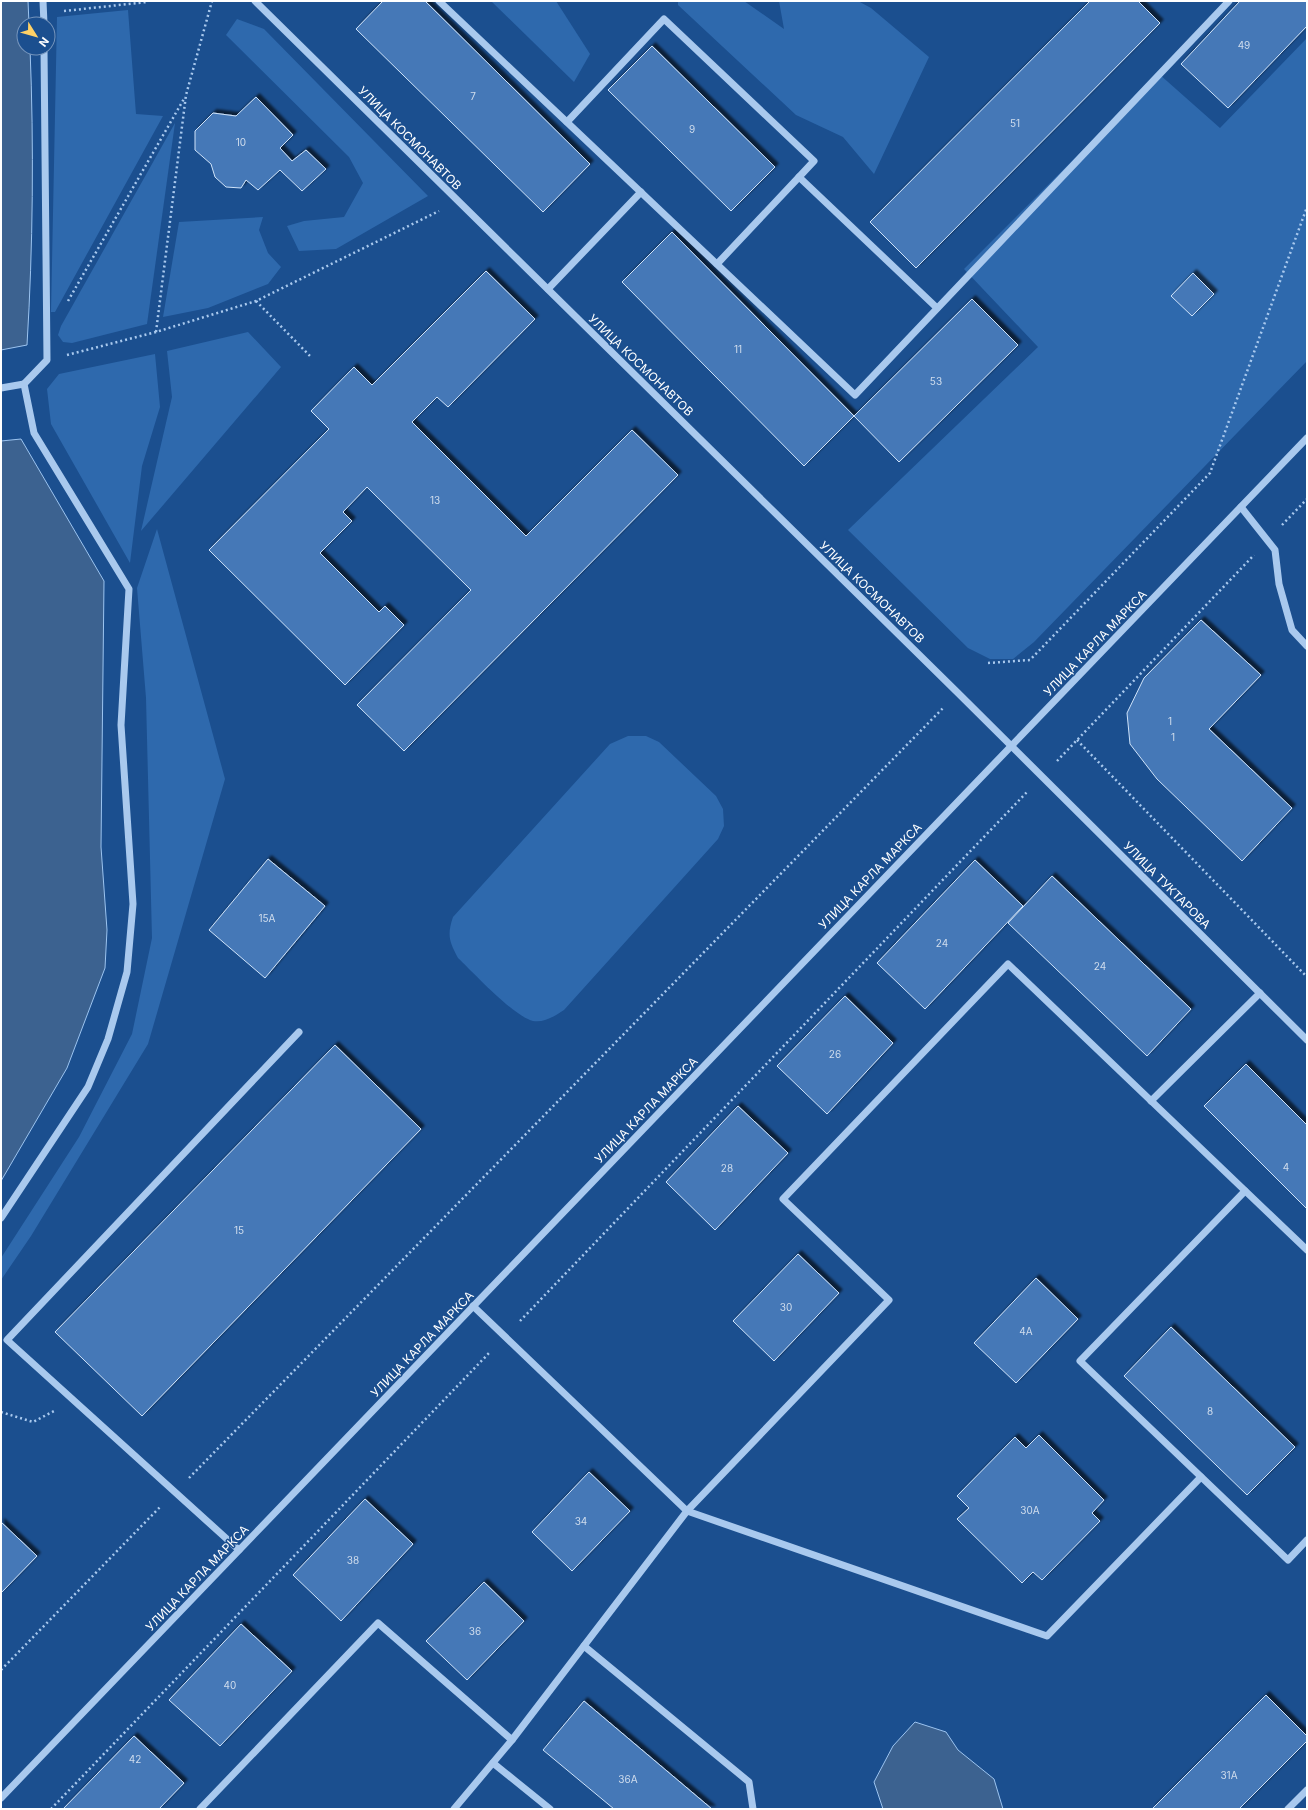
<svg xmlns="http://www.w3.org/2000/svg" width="1308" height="1810" font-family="Inter,sans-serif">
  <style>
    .green { fill: #2e69ad }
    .water { fill: #3c6290; stroke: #9cc4f0 }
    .building { fill: #4478b7; stroke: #cfe3fa; filter: url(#shadow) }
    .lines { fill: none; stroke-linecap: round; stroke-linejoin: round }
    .path { stroke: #a9c9ee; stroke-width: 2.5; stroke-dasharray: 2 3; stroke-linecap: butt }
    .minor { stroke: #a9c9ee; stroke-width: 7 }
    .labels { text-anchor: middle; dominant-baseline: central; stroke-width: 3; stroke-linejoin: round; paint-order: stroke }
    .number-label { font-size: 10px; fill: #d0dded }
    .street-label { font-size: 12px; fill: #fff; stroke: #1b4f8f }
  </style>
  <defs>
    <filter id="shadow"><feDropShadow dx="3.5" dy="-3.5" stdDeviation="1" flood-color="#0009"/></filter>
  </defs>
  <rect width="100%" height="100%" fill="#1b4f8f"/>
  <g class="green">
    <polygon points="491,1 556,1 590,54 574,82"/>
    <polygon points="678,1 744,1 784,29 779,1 858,1 871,8 929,57 874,174 843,137 796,115 678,5"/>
    <polygon points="128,10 136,114 163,116 55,312 51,312 57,17"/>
    <polygon points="237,19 264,29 428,196 336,249 299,251 287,226 304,221 344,217 363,183 349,157 226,35"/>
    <polygon points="1307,38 1307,361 1034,642 1013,659 990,659 968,648 848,530 1038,347 964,269 1159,74 1220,128"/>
    <polygon points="175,123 147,324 72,343 63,342 58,335 61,326"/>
    <polygon points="263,217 259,230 268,253 281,267 268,284 208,308 163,317 179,222"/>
    <polygon points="248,332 281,367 141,531 172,397 167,351"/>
    <polygon points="155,354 160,407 142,466 130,563 51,424 47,389 59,374"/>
    <polygon points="157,529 225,779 148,1044 31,1236 1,1280 1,1258 79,1137 132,1034 152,938 146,698 137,588"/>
    <path d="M 628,736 L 646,736 L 659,742 L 716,796 L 723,809 L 724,826 L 718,839 L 564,1010 C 555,1016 544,1023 533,1021 C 513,1016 474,973 458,958 C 449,941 447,935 453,917 L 610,744 Z"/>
  </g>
  <g class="water">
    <path d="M 1,1 L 28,1 L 29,24 L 24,24 L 24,48 L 30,48 C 34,147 33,246 27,345 L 1,350 Z"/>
    <polygon points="21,439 104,581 101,847 107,930 105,968 67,1068 1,1181 1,441"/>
    <polygon points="915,1722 946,1732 958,1750 994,1779 1003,1809 883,1809 874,1782 893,1746"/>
  </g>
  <g class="building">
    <polygon points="383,1 425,1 590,164 543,212 356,29"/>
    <polygon points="1090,1 1138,1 1160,23 916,268 870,222"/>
    <polygon points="1240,1 1307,1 1307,26 1228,108 1181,64"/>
    <polygon points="652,46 775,167 731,211 608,90"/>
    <polygon points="256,97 293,135 280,148 292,161 306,150 326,169 302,191 280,170 258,190 246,180 241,188 226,187 215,177 211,164 195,150 195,131 213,113 236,116"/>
    <polygon points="672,232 854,416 804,466 622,282"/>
    <polygon points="486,271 535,319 448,407 437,397 412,422 526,536 632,430 678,475 404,751 357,705 471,590 367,487 343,512 352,521 320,553 379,612 385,606 404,625 345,685 209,550 329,429 311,411 354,367 372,385"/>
    <polygon points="1193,273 1214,294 1192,316 1171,296"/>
    <polygon points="972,299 1018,345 899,462 854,416"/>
    <polygon points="1201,620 1261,675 1209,729 1292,808 1242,861 1157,779 1130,744 1127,713 1144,678"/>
    <polygon points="268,859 325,906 265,978 209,930"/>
    <polygon points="975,860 1023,906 925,1009 877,963"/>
    <polygon points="1052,876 1191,1009 1147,1056 1008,923"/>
    <polygon points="845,996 893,1043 827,1114 777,1066"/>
    <polygon points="335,1045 421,1129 142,1416 55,1332"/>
    <polygon points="1246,1064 1307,1125 1307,1209 1204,1106"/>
    <polygon points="738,1106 788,1153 715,1230 666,1182"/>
    <polygon points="798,1254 839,1293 774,1361 733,1321"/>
    <polygon points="1036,1278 1078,1319 1016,1383 974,1343"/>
    <polygon points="1171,1327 1295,1447 1247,1495 1124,1376"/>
    <polygon points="1039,1435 1104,1500 1092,1513 1100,1521 1042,1580 1033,1572 1022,1583 957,1519 969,1508 957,1496 1015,1437 1026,1448"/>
    <polygon points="589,1472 630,1511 572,1571 532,1532"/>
    <polygon points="365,1499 413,1544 341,1621 293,1575"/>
    <polygon points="1,1522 37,1556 1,1593"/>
    <polygon points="484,1582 524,1621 467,1680 426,1641"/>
    <polygon points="241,1624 292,1671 220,1746 169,1700"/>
    <polygon points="1266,1695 1307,1736 1307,1741 1239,1809 1152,1809"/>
    <polygon points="584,1701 712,1809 614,1809 543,1750"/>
    <polygon points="134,1736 184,1783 159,1809 63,1809"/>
  </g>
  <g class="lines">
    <g class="path">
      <polyline points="64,11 147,2"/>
      <polyline points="68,301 185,97"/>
      <polyline points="256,301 311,357"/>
      <polyline points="156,332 186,95 212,1"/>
      <polyline points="67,355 156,332 256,301 439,211"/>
      <polyline points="1282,525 1307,499"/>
      <polyline points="988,663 1030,660 1210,473 1307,207"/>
      <polyline points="1077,740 1307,977"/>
      <polyline points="1057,761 1254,555"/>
      <polyline points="520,1321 1027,792"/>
      <polyline points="1,1412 33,1422 54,1411"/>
      <polyline points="189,1478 944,707"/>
      <polyline points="1,1670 160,1507"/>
      <polyline points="51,1809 490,1352"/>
    </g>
    <g class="minor">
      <polyline points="43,1 44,24"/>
      <polyline points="255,1 958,693 1307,1040"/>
      <polyline points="439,1 855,395 1229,1"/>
      <polyline points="567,122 664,19 814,161 799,177"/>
      <polyline points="717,264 799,177 937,308"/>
      <polyline points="548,289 641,192"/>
      <polyline points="1,388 24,384"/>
      <polyline points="1241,507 1275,550 1279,584 1292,630 1307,646"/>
      <polyline points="1151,1101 1260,993"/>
      <polyline points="1245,1191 1080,1361 1288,1560 1307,1540"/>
      <polyline points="1,1218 88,1087 108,1039 127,972 133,904 121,725 129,589 34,433 24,384 47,360 44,48"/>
      <polyline points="473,1306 687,1511 1047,1636 1201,1477"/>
      <polyline points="239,1550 7,1340 299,1032"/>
      <polyline points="584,1646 749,1782 753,1809"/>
      <polyline points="493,1763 550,1809"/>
      <polyline points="1,1798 1307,438"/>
      <polyline points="200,1809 378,1623 512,1740 687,1511 889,1300 783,1199 1008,964 1307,1250"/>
      <polyline points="454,1809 512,1740"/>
      <polyline points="1288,1809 1307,1790"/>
    </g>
  </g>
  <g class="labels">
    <g class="number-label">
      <text x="1244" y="45">49</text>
      <text x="473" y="96">7</text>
      <text x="1015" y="123">51</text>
      <text x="692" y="129">9</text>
      <text x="241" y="142">10</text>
      <text x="738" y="349">11</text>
      <text x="936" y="381">53</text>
      <text x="435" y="500">13</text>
      <text x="1170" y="721">1</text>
      <text x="1173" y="737">1</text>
      <text x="267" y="918">15А</text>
      <text x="942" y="943">24</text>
      <text x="1100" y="966">24</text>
      <text x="835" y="1054">26</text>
      <text x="1286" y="1167">4</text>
      <text x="727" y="1168">28</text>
      <text x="239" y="1230">15</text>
      <text x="786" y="1307">30</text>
      <text x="1026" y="1331">4А</text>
      <text x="1210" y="1411">8</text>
      <text x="1030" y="1510">30А</text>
      <text x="581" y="1521">34</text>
      <text x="353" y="1560">38</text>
      <text x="475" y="1631">36</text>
      <text x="230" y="1685">40</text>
      <text x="135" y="1759">42</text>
      <text x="1229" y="1775">31А</text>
      <text x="628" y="1779">36А</text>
    </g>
    <g class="street-label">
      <text transform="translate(410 138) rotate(45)">УЛИЦА КОСМОНАВТОВ</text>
      <text transform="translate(641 365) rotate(44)">УЛИЦА КОСМОНАВТОВ</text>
      <text transform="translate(872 592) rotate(44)">УЛИЦА КОСМОНАВТОВ</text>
      <text transform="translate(1095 643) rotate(-46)">УЛИЦА КАРЛА МАРКСА</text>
      <text transform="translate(870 876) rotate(-46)">УЛИЦА КАРЛА МАРКСА</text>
      <text transform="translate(1167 885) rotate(45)">УЛИЦА ТУКТАРОВА</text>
      <text transform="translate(646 1110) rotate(-46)">УЛИЦА КАРЛА МАРКСА</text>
      <text transform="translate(422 1344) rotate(-46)">УЛИЦА КАРЛА МАРКСА</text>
      <text transform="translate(197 1578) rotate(-46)">УЛИЦА КАРЛА МАРКСА</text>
    </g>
  </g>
  <rect width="1308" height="1810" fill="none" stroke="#ffffff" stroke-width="4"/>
  <g transform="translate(36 36) rotate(127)"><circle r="19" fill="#1b4f8f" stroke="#7695bc"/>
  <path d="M0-3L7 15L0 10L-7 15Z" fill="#ffd166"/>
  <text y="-6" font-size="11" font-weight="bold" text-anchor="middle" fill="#ffffff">N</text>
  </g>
</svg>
